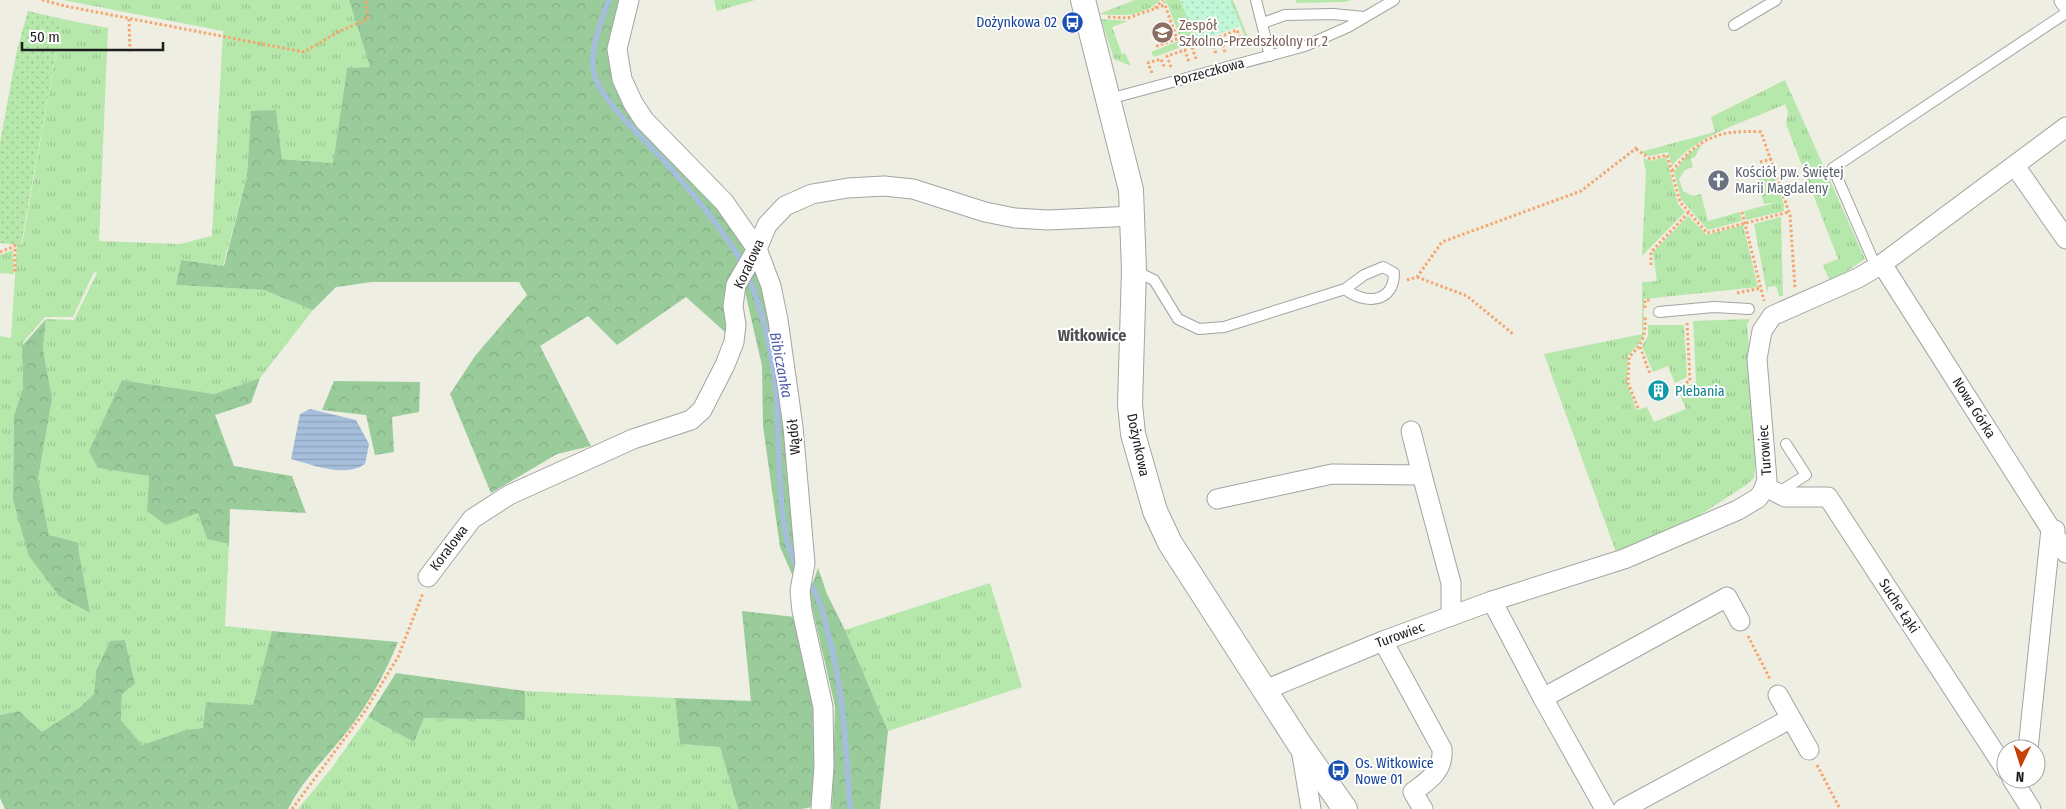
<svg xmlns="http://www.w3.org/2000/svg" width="2066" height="809" font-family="'Fira Sans Condensed',sans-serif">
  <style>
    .grass { fill: url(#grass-tufts); fill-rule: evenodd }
    .forest { fill: url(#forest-crowns) }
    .park { fill: url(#park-dots) }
    .garden { fill: url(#garden-dots) }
    .water { fill: url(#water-rules) }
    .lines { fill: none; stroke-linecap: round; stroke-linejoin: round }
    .stream { stroke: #a5bedb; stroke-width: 5.5 }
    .service-casing { stroke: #a4a4a4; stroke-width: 12 }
    .minor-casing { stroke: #a4a4a4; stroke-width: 21 }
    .tertiary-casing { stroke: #a4a4a4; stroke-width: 26 }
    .path { stroke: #f5a66e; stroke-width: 3; stroke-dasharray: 2.5 2.5; stroke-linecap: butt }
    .service { stroke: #fff; stroke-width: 10 }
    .minor { stroke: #fff; stroke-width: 19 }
    .tertiary { stroke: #fff; stroke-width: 24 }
    .labels { text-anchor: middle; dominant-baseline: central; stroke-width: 4; stroke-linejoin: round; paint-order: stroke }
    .transit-label { font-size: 14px; fill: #164399; stroke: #fff; text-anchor: end }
    .education-label { font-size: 14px; fill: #785e54; stroke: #fff; text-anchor: start }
    .street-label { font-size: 14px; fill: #1d1d1d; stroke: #fff }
    .worship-label { font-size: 14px; fill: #5b616d; stroke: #fff; text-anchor: start }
    .culture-label { font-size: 14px; fill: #0d838f; stroke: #fff; text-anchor: start }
    .water-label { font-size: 15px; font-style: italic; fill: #4d5fa9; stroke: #fff }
    .quarter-label { font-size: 16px; font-weight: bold; fill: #505050; stroke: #fff }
  </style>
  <defs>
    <pattern id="grass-tufts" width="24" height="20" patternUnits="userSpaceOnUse" patternTransform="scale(1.25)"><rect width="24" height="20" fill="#b6e7ab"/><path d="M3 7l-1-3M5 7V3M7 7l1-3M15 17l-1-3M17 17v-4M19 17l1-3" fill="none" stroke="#9cc693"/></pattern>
    <pattern id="forest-crowns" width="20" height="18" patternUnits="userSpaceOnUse" patternTransform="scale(1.25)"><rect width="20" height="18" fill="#99cc9a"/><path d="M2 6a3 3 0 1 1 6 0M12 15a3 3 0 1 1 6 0" fill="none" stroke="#83af84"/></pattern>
    <pattern id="park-dots" width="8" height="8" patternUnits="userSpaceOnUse" patternTransform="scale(1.25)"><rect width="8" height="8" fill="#c1f7d6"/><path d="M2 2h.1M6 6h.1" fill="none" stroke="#a5d3b7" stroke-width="1.8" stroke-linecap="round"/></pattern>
    <pattern id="garden-dots" width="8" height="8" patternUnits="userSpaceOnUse" patternTransform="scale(1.25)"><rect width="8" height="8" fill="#b6e7ab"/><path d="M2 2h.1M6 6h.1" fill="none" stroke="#9cc693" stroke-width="1.8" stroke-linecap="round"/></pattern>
    <pattern id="water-rules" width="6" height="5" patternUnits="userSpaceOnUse" patternTransform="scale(1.25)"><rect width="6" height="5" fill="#a5bedb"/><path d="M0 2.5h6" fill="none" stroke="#8ea3bc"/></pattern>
  </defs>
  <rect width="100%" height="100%" fill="#eeeee3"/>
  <g class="grass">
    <path d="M 63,0 L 349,0 L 370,67 L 347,68 L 333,163 L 282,159 L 276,110 L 251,112 L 247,176 L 223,266 L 181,260 L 176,285 L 264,290 L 313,310 L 260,378 L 214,394 L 122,380 L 98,468 L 149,476 L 147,511 L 198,513 L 207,539 L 229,544 L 225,626 L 272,631 L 253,706 L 206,702 L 204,728 L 186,730 L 142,745 L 121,720 L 122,694 L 135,684 L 125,640 L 110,642 L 96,671 L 94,694 L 79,708 L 42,732 L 19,711 L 0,715 L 0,336 L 11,338 L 17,244 L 22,244 L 62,19 L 108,28 L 99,241 L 180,244 L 212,236 L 223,31 ZM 94,272 L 97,273 L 74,320 L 46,319 L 43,349 L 52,399 L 38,479 L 49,535 L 77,542 L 89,613 L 30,556 L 13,500 L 14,415 L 23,389 L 22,346 L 25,340 L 45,317 L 73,317 Z"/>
    <polygon points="714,0 755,0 717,11"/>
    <path d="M 1135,0 L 1160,0 C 1143,17 1122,16 1099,14 Z"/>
    <polygon points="1166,0 1180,0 1198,41 1154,57 1151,52 1181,40 1167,3 1161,5"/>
    <polygon points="1230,0 1233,0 1250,43 1248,44"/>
    <polygon points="1295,0 1351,0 1345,2 1297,3"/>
    <polygon points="1101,19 1128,21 1112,27 1122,54 1125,53 1131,66 1114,59"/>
    <path d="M 1785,80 L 1865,259 L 1834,280 L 1829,279 L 1823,265 L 1838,259 L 1786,124 L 1788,112 L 1785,104 C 1746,123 1700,132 1672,166 L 1668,152 L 1649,156 L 1640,152 L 1715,132 L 1711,117 Z"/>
    <polygon points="1702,144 1695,157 1691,159 1693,167 1685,170 1679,179 1683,191 1693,196 1701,194 1708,221 1740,212 1742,221 1708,230 1681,199 1674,172 1688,154"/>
    <polygon points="1666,157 1678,204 1685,212 1642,256 1646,171 1643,158 1650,161"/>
    <polygon points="1773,173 1784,205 1784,211 1746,220 1744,211 1778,202 1764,204 1757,177"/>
    <polygon points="1688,216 1707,235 1743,225 1758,287 1644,299 1643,338 1628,356 1627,382 1636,410 1647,407 1654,422 1686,409 1680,395 1685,393 1683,388 1696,382 1693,321 1750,319 1747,324 1755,416 1755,472 1754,478 1746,485 1680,528 1617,555 1544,354 1642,334 1642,282 1657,281 1653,252"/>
    <polygon points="1781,217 1783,296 1779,296 1776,286 1768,287 1767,293 1754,224"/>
    <polygon points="13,250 14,274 0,273 0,255"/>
    <polygon points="1648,325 1684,325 1687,377 1675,383 1668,366 1653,372 1642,346 1648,336"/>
    <polygon points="990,583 1022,687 888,731 845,630"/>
    <polygon points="525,691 675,698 680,744 720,747 738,809 298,809 331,769 368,717 414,742 424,718 525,720"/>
  </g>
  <g class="forest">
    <polygon points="349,0 635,0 616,20 608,54 622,99 717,206 749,249 726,302 725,332 686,297 617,345 588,316 540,346 591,446 557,454 491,493 450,394 475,356 527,295 519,282 372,282 336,287 313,310 264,290 176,285 181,260 224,266 247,176 251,111 276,110 282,159 333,163 347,68 370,67"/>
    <polygon points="757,267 780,378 800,559 795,581 780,547 763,426 762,366 744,287"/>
    <polygon points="46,319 43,349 52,399 38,479 49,535 77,542 90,613 59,596 29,556 13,500 14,415 23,389 22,346"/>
    <polygon points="260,378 251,403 215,415 234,466 292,476 306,513 230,509 229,544 207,539 198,513 166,525 147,511 149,476 98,468 89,451 122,380 214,394"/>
    <polygon points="334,381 420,382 419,412 392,417 394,452 375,455 366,415 322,410"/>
    <polygon points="818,568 827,594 845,630 888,731 880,809 832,809 835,706 809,594"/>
    <polygon points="742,611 795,617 819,710 822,805 802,809 738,809 720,747 680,744 675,698 751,701"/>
    <path d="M 272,631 L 398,642 C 386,672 369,703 349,729 C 329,755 303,779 288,809 L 5,809 L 0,798 L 0,715 L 19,711 L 42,732 L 79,708 L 94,694 L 96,671 L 110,641 L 125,640 L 135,684 L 122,694 L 121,720 L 142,745 L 186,730 L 203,728 L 206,702 L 253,705 Z"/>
    <polygon points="396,673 525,691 525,720 424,718 414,742 368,717"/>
  </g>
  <polygon class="park" points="1180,0 1230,0 1241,26 1198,41"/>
  <polygon class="garden" points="28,11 62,19 21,245 0,243 0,143 17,50"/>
  <path class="water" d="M 310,409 L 356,420 L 369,444 L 365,464 C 345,478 313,465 291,459 L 300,414 Z"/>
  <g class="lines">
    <g class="stream">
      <path d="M 609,0 C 601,21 589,51 594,73 C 600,100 646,141 665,162 C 693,194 722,227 743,264"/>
      <path d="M 748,275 C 762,310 772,353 776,390 C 780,432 775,542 800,571"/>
      <path d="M 807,580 C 820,596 823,614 828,633 C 844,691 846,750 850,809"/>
    </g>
    <defs>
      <g id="service">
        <polyline points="1256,0 1270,56"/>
        <polyline points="1263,23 1285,15 1333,14 1364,17"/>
        <polyline points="1734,25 1776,0"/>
        <polyline points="1109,99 1305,46 1348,27 1394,0"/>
        <polyline points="1876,267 1833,168 2066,13"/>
        <path d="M 1135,271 L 1154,280 L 1178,319 L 1199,329 L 1224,327 L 1345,289 L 1364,275 L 1383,267 L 1394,273 C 1394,303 1365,305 1345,289"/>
        <polyline points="1659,312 1714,307 1749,309"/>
        <polyline points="1776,494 1806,475 1786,444"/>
      </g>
      <g id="minor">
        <polyline points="629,0 617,49 622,79 633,103 644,120 724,202 757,249 771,286 778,320 793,427 805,563 800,591 802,611 823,707 824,767 821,807"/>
        <polyline points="2064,0 2066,3"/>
        <polyline points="2015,166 2066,239"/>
        <polyline points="1882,264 2066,553"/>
        <polyline points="1411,431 1422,475"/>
        <polyline points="1766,487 1785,497 1828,497 2006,770"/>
        <polyline points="1217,499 1332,474 1422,475 1451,583 1451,616"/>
        <polyline points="428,577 472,519 509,495 633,439 691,420 702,410 725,365 734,342 736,325 733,306 736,285 757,249 767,225 785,206 812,194 848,188 884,186 913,189 985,212 1015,218 1048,220 1134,216"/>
        <polyline points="1492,601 1543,698 1605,809"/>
        <path d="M 1383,641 L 1442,749 C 1444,771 1428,781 1413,792 L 1423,809"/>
        <polyline points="1265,690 1383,641 1492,601 1624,559 1738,510 1758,498 1763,491 1767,480 1757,359 1762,331 1772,316 1858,278 1882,264 2066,127"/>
        <polyline points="1778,695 1809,750"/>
        <polyline points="1543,698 1727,597 1740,621"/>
        <polyline points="1301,749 1311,809"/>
        <polyline points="2028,749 2051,529 2055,530"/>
        <polyline points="2012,779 2031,809"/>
        <polyline points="1623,809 1790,719"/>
      </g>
      <polyline id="tertiary" points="1083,0 1131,190 1134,270 1130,404 1133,434 1155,511 1170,543 1300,745 1345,809"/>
    </defs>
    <use href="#service" class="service-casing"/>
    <use href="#minor" class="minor-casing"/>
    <use href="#tertiary" class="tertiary-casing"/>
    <g class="path">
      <polyline points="42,0 65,6 304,52 338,32 368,19 366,0"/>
      <polyline points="1155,8 1163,0"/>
      <polyline points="1108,17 1128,18 1165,5 1177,39 1154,47"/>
      <polyline points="129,19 130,53"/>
      <polyline points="1225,52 1220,37 1237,30 1244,48"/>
      <polyline points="1196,59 1192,47 1212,40 1216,54"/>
      <polyline points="1171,67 1167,56 1185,50 1189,62"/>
      <polyline points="1152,73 1148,63 1161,59 1165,69"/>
      <polyline points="1636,149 1650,159 1667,155 1680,202 1707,233 1789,212"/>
      <polyline points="1760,162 1772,159"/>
      <path d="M 1672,171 C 1699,139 1717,129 1761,132 L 1790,215 L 1795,288"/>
      <polyline points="1742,212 1764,301"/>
      <polyline points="15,244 15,274"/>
      <polyline points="0,252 15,246"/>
      <polyline points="1651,265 1651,252 1689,212"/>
      <polyline points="1417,277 1467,296 1513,334"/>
      <polyline points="1407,280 1417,277 1442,242 1581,191 1639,146"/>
      <polyline points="1737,293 1761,288"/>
      <polyline points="1645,308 1645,300 1651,300"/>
      <polyline points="1640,347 1650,374"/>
      <polyline points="1677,387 1690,381 1687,322"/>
      <path d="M 1638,408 L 1628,383 L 1629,357 C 1643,344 1646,335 1645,316"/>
      <polyline points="1748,636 1770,679"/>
      <polyline points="1817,765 1840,809"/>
      <polyline points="292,809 365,711 398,657 423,593"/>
    </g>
    <use href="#service" class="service"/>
    <use href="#minor" class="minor"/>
    <use href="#tertiary" class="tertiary"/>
  </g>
  <defs>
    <symbol id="bus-disc" viewBox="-11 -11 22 22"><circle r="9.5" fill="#1a4fb4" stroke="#fff"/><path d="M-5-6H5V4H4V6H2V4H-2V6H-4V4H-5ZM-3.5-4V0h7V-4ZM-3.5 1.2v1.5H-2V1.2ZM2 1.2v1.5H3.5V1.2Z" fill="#fff"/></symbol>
    <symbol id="school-disc" viewBox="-11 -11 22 22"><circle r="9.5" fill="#8d6e63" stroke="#fff"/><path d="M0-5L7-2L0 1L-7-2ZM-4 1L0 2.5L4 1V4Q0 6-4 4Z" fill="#fff"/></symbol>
    <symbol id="church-disc" viewBox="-11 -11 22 22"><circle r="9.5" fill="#6b7280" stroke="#fff"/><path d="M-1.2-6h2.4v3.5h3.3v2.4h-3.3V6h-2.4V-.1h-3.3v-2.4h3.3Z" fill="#fff"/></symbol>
    <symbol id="building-disc" viewBox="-11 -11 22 22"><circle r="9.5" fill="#0f9aa8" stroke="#fff"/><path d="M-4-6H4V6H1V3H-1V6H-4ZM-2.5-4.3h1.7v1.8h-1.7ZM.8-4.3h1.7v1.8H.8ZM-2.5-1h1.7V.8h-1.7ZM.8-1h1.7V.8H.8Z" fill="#fff"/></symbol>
  </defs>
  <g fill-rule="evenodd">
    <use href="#bus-disc" x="1060" y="10" width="25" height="25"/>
    <use href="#school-disc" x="1150" y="20" width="25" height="25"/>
    <use href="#church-disc" x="1706" y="168" width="25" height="25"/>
    <use href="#building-disc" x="1646" y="378" width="25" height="25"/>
    <use href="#bus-disc" x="1326" y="758" width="25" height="25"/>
  </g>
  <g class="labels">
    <g class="transit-label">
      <text x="1057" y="22">Dożynkowa 02</text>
      <text x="1355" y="763" text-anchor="start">Os. Witkowice<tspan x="1355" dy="16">Nowe 01</tspan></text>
    </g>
    <g class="education-label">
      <text x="1179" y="25">Zespół<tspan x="1179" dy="16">Szkolno-Przedszkolny nr 2</tspan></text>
    </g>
    <g class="street-label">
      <text transform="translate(1209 72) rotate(-15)">Porzeczkowa</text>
      <text transform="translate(749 264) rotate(-65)">Koralowa</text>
      <text transform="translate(1974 408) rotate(58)">Nowa Górka</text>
      <text transform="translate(794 437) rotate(-95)">Wądół</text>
      <text transform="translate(1138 445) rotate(78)">Dożynkowa</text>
      <text transform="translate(1765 450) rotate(-94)">Turowiec</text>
      <text transform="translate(449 548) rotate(-53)">Koralowa</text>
      <text transform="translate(1899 606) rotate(57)">Suche Łąki</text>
      <text transform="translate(1400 635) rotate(-20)">Turowiec</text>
    </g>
    <g class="worship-label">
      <text x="1735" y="172">Kościół pw. Świętej<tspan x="1735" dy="16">Marii Magdaleny</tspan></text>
    </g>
    <g class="culture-label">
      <text x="1675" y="391">Plebania</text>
    </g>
    <g class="water-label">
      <text transform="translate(781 365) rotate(79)">Bibiczanka</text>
    </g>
    <g class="quarter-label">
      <text x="1092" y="335">Witkowice</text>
    </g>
  </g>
  <g transform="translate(2021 764) rotate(184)"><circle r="24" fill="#ffffff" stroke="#a5a5a5"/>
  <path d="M0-4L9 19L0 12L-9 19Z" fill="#c44207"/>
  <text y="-8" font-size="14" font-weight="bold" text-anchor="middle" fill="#1d1d1d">N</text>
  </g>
  <path d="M22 42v8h141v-8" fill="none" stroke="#1d1d1d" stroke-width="2.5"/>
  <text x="30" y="42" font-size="15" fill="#1d1d1d" stroke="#ffffff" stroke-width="4" paint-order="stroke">50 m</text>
</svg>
